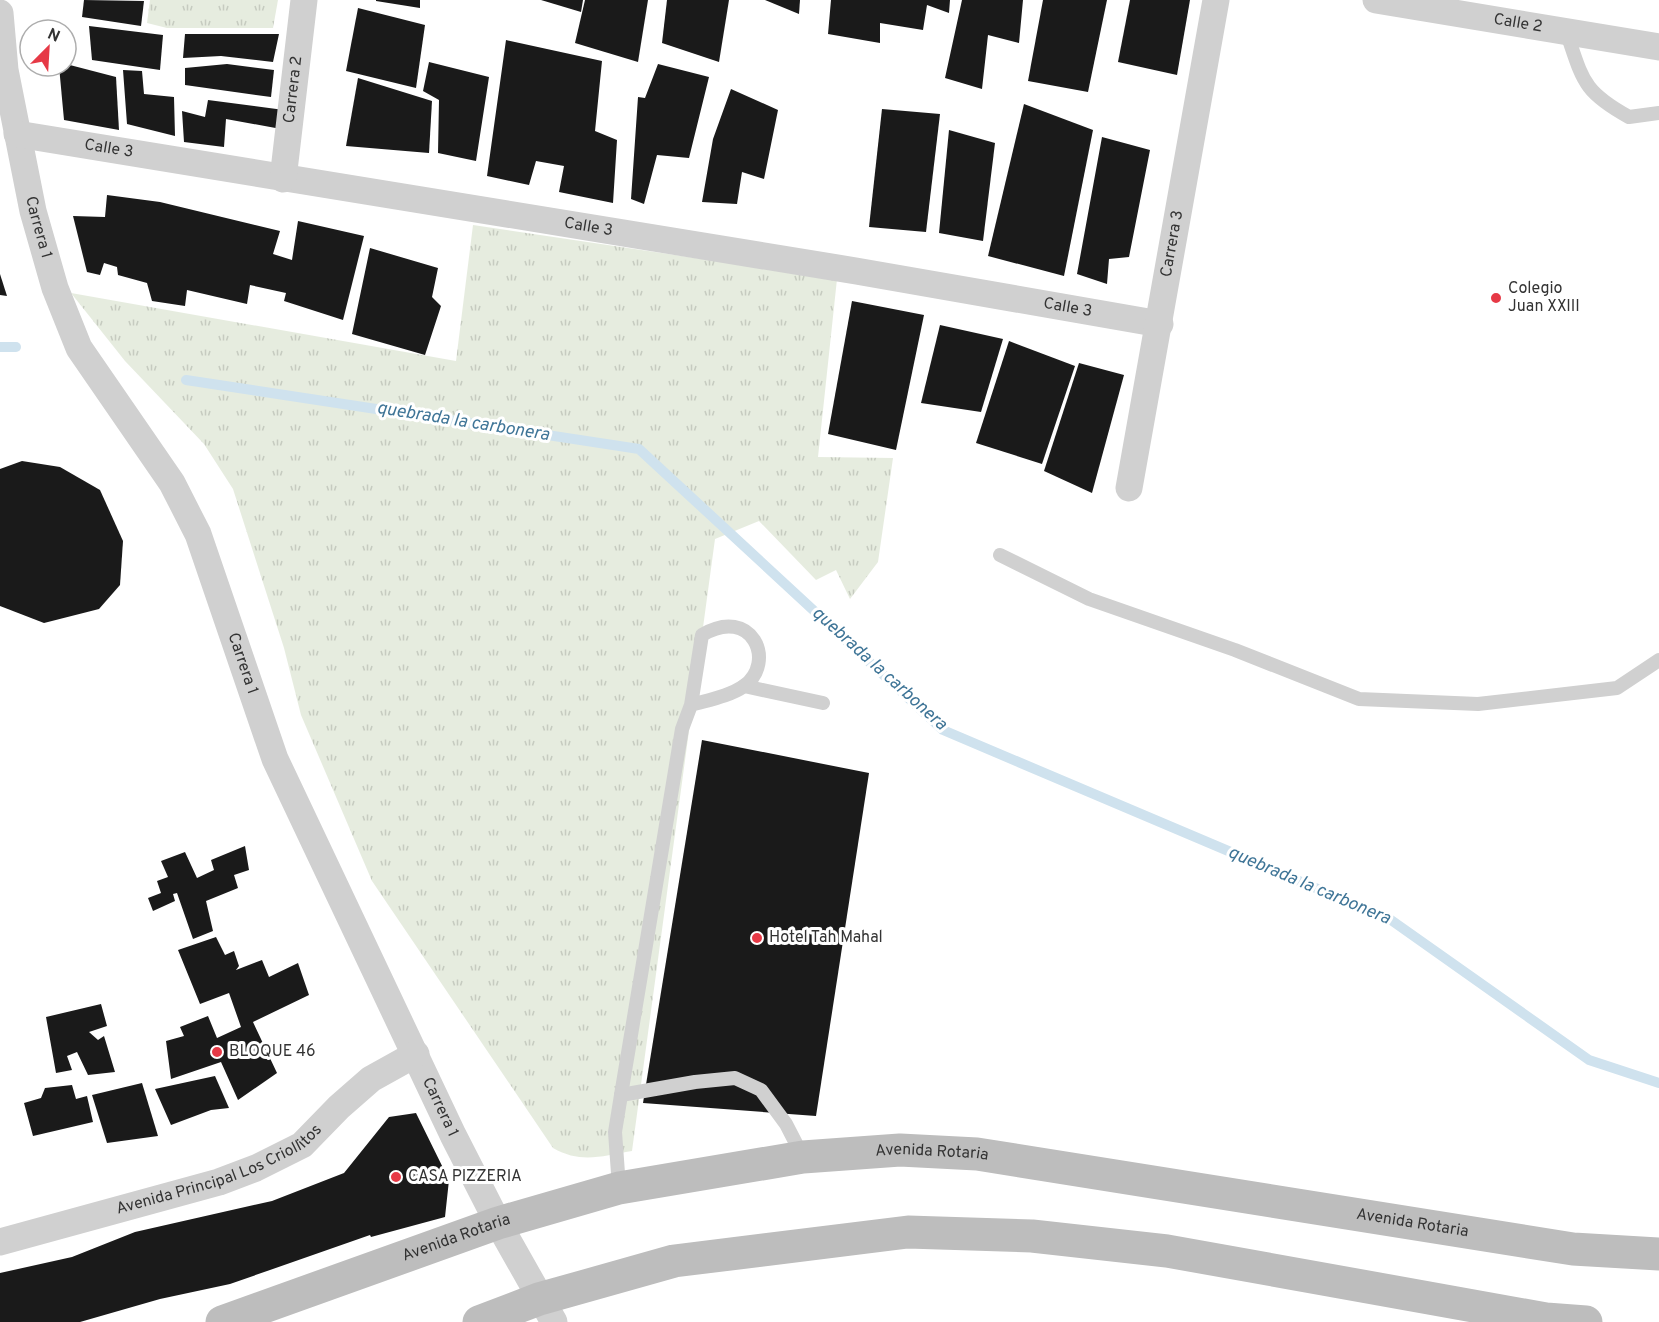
<svg xmlns="http://www.w3.org/2000/svg" width="1659" height="1322" font-family="Overpass,sans-serif">
  <style>
    .grass { fill: url(#grass-tufts) }
    .lines { fill: none; stroke-linecap: round; stroke-linejoin: round }
    .stream { stroke: #cfe2ee; stroke-width: 10 }
    .building { fill: #1a1a1a }
    .lane { stroke: #d0d0d0; stroke-width: 14 }
    .street { stroke: #d0d0d0; stroke-width: 27 }
    .secondary { stroke: #bdbdbd; stroke-width: 33 }
    .poi-dot { fill: #e63946; stroke: #fff; stroke-width: 2 }
    .labels { text-anchor: middle; dominant-baseline: central; stroke-width: 6; stroke-linejoin: round; paint-order: stroke }
    .street-label { font-size: 16px; fill: #333; stroke: #fff }
    .poi-label { font-size: 16px; fill: #333; stroke: #fff; text-anchor: start }
    .water-label { font-size: 18px; font-style: italic; fill: #3f7597; stroke: #fff }
  </style>
  <defs>
    <pattern id="grass-tufts" width="24" height="20" patternUnits="userSpaceOnUse" patternTransform="scale(1.5)"><rect width="24" height="20" fill="#e6ecdf"/><path d="M3 7l-1-3M5 7V3M7 7l1-3M15 17l-1-3M17 17v-4M19 17l1-3" fill="none" stroke="#c6cbc0"/></pattern>
  </defs>
  <rect width="100%" height="100%" fill="#fff"/>
  <g class="grass">
    <polygon points="150,0 278,0 273,28 167,28 147,23"/>
    <path d="M 473,225 L 837,279 L 818,457 L 893,458 L 878,562 L 850,599 L 836,570 L 816,580 L 759,521 L 715,539 L 632,1151 C 602,1156 581,1164 553,1148 L 372,881 L 301,715 L 284,648 L 233,489 L 204,444 L 125,361 L 71,293 L 456,361 Z"/>
  </g>
  <g class="lines">
    <g class="stream">
      <polyline points="0,347 16,347"/>
      <polyline points="186,380 639,449 943,730 1391,920 1589,1060 1659,1083"/>
    </g>
  </g>
  <g class="building">
    <polygon points="84,0 144,1 141,26 82,17"/>
    <polygon points="376,0 420,0 420,8 376,1"/>
    <polygon points="541,0 583,0 581,12"/>
    <polygon points="585,0 648,0 638,62 575,43"/>
    <polygon points="667,0 729,0 719,62 662,43"/>
    <polygon points="765,0 800,0 799,14"/>
    <polygon points="831,0 950,0 949,13 927,5 923,30 880,23 880,43 828,34"/>
    <polygon points="962,0 1023,0 1019,43 988,35 982,89 945,78"/>
    <polygon points="1043,0 1107,0 1088,92 1028,81"/>
    <polygon points="1130,0 1190,0 1177,75 1118,62"/>
    <polygon points="358,8 425,25 416,88 346,71"/>
    <polygon points="89,26 163,35 160,70 92,60"/>
    <polygon points="185,34 279,34 273,62 221,56 183,58"/>
    <polygon points="506,40 602,61 595,131 617,140 613,203 559,192 564,166 536,161 529,185 487,176"/>
    <polygon points="429,62 489,77 476,161 438,153 439,100 423,91"/>
    <polygon points="66,64 116,77 119,130 64,120 59,66"/>
    <polygon points="227,64 274,70 271,97 185,85 185,68"/>
    <polygon points="658,64 709,77 689,158 657,155 644,204 631,199 638,97 645,98"/>
    <polygon points="123,70 142,71 144,94 174,97 175,136 127,124"/>
    <polygon points="358,78 432,101 429,153 346,146"/>
    <polygon points="731,89 778,110 764,179 742,172 737,204 702,202 713,139"/>
    <polygon points="208,100 284,110 281,129 226,119 224,147 184,142 182,111 205,117"/>
    <polygon points="1024,104 1093,130 1064,276 988,256"/>
    <polygon points="882,109 940,114 926,232 869,227"/>
    <polygon points="949,130 995,143 983,241 939,233"/>
    <polygon points="1102,137 1150,150 1129,257 1109,259 1107,284 1077,274"/>
    <polygon points="107,195 160,202 280,231 273,254 292,260 298,221 364,236 343,320 284,301 286,293 250,285 247,304 187,290 185,306 152,301 147,283 118,275 117,267 104,263 100,275 87,272 73,216 105,217"/>
    <polygon points="370,248 438,268 432,297 441,306 425,355 352,334"/>
    <polygon points="0,274 7,296 0,295"/>
    <polygon points="852,301 924,315 896,450 828,434"/>
    <polygon points="940,325 1003,339 981,412 921,403"/>
    <polygon points="1009,341 1075,366 1042,464 976,443"/>
    <polygon points="1079,363 1124,375 1092,493 1044,471"/>
    <polygon points="22,461 60,467 100,490 123,541 120,585 99,609 44,623 0,606 0,469"/>
    <polygon points="702,740 869,773 816,1116 643,1103"/>
    <polygon points="245,846 249,870 234,875 238,888 206,901 213,931 193,939 177,893 173,894 175,901 153,911 148,898 161,893 157,881 168,877 161,861 185,852 197,878 214,870 211,860"/>
    <polygon points="216,937 225,955 234,951 239,966 236,970 262,960 269,977 298,963 309,995 253,1022 277,1073 238,1100 221,1062 171,1079 166,1041 184,1036 180,1027 208,1016 217,1038 241,1027 229,993 200,1004 178,950"/>
    <polygon points="101,1004 107,1026 89,1032 98,1040 104,1036 115,1072 88,1075 77,1052 67,1056 72,1070 56,1073 46,1017"/>
    <polygon points="215,1076 229,1108 211,1110 171,1125 155,1089"/>
    <polygon points="142,1083 158,1136 107,1143 92,1095"/>
    <polygon points="72,1085 76,1099 87,1096 93,1122 33,1136 24,1103 41,1098 45,1088"/>
    <polygon points="416,1113 449,1180 445,1217 371,1237 370,1235 230,1284 160,1299 80,1322 0,1322 0,1273 72,1257 135,1232 272,1201 344,1173 389,1117"/>
  </g>
  <g class="lines">
    <g class="lane">
      <path d="M 1566,31 C 1583,80 1582,91 1629,117 L 1659,113"/>
      <polyline points="1000,555 1089,599 1235,650 1359,699 1478,704 1617,688 1659,660"/>
      <polyline points="744,686 823,703"/>
      <polyline points="621,1095 695,1082 735,1078 761,1090 786,1124 803,1157"/>
      <path d="M 619,1187 L 615,1132 L 621,1095 L 682,729 L 691,705 L 702,635 C 752,605 777,662 744,686 C 730,696 708,700 691,705"/>
    </g>
    <g class="street">
      <path id="s1" d="M 1376,0 L 1659,47"/>
      <path id="s2" d="M 0,13 L 5,70 L 33,211 L 55,288 L 79,348 L 172,483 L 198,534 L 275,759 L 453,1135 L 498,1223 L 554,1322"/>
      <path id="s3" d="M 17,134 L 856,271 L 1160,324"/>
      <path id="s4" d="M 283,179 L 304,0"/>
      <path id="s5" d="M 1129,488 L 1216,0"/>
      <path id="s6" d="M 0,1242 L 219,1182 L 256,1168 L 302,1145 L 339,1107 L 371,1079 L 416,1054"/>
    </g>
    <g class="secondary">
      <path id="s7" d="M 222,1322 L 498,1223 L 619,1188 L 803,1157 L 900,1150 L 977,1154 L 1573,1249 L 1659,1254"/>
      <polyline points="479,1322 539,1299 674,1261 908,1232 1032,1236 1167,1251 1546,1319 1586,1322"/>
    </g>
  </g>
  <g class="poi-dot">
    <circle cx="1496" cy="298" r="6"/>
    <circle cx="757" cy="938" r="6"/>
    <circle cx="217" cy="1052" r="6"/>
    <circle cx="396" cy="1177" r="6"/>
  </g>
  <g class="labels">
    <g class="street-label">
      <text stroke="none"><textPath href="#s1" startOffset="144">Calle 2</textPath></text>
      <text stroke="none"><textPath href="#s4" startOffset="90">Carrera 2</textPath></text>
      <text stroke="none"><textPath href="#s3" startOffset="93">Calle 3</textPath></text>
      <text stroke="none"><textPath href="#s2" startOffset="218">Carrera 1</textPath></text>
      <text stroke="none"><textPath href="#s3" startOffset="579">Calle 3</textPath></text>
      <text stroke="none"><textPath href="#s5" startOffset="248">Carrera 3</textPath></text>
      <text stroke="none"><textPath href="#s3" startOffset="1065">Calle 3</textPath></text>
      <text stroke="none"><textPath href="#s2" startOffset="704">Carrera 1</textPath></text>
      <text stroke="none"><textPath href="#s2" startOffset="1190">Carrera 1</textPath></text>
      <text stroke="none"><textPath href="#s7" startOffset="735">Avenida Rotaria</textPath></text>
      <text stroke="none"><textPath href="#s6" startOffset="232">Avenida Principal Los Criollitos</textPath></text>
      <text stroke="none"><textPath href="#s7" startOffset="1221">Avenida Rotaria</textPath></text>
      <text stroke="none"><textPath href="#s7" startOffset="249">Avenida Rotaria</textPath></text>
    </g>
    <g class="poi-label">
      <text x="1508" y="289">Colegio<tspan x="1508" dy="18">Juan XXIII</tspan></text>
      <text x="769" y="938">Hotel Tah Mahal</text>
      <text x="229" y="1052">BLOQUE 46</text>
      <text x="408" y="1177">CASA PIZZERIA</text>
    </g>
    <g class="water-label">
      <text transform="translate(463 422) rotate(9)">quebrada la carbonera</text>
      <text transform="translate(879 669) rotate(42)">quebrada la carbonera</text>
      <text transform="translate(1309 886) rotate(23)">quebrada la carbonera</text>
    </g>
  </g>
  <g transform="translate(48 48) rotate(24)"><circle r="28" fill="#ffffff" stroke="#adadad" stroke-width="1.5"/>
  <path d="M0-4.5L10 22L0 15L-10 22Z" fill="#e63946"/>
  <text y="-9" font-size="16" font-weight="bold" text-anchor="middle" fill="#333333">N</text>
  </g>
</svg>
